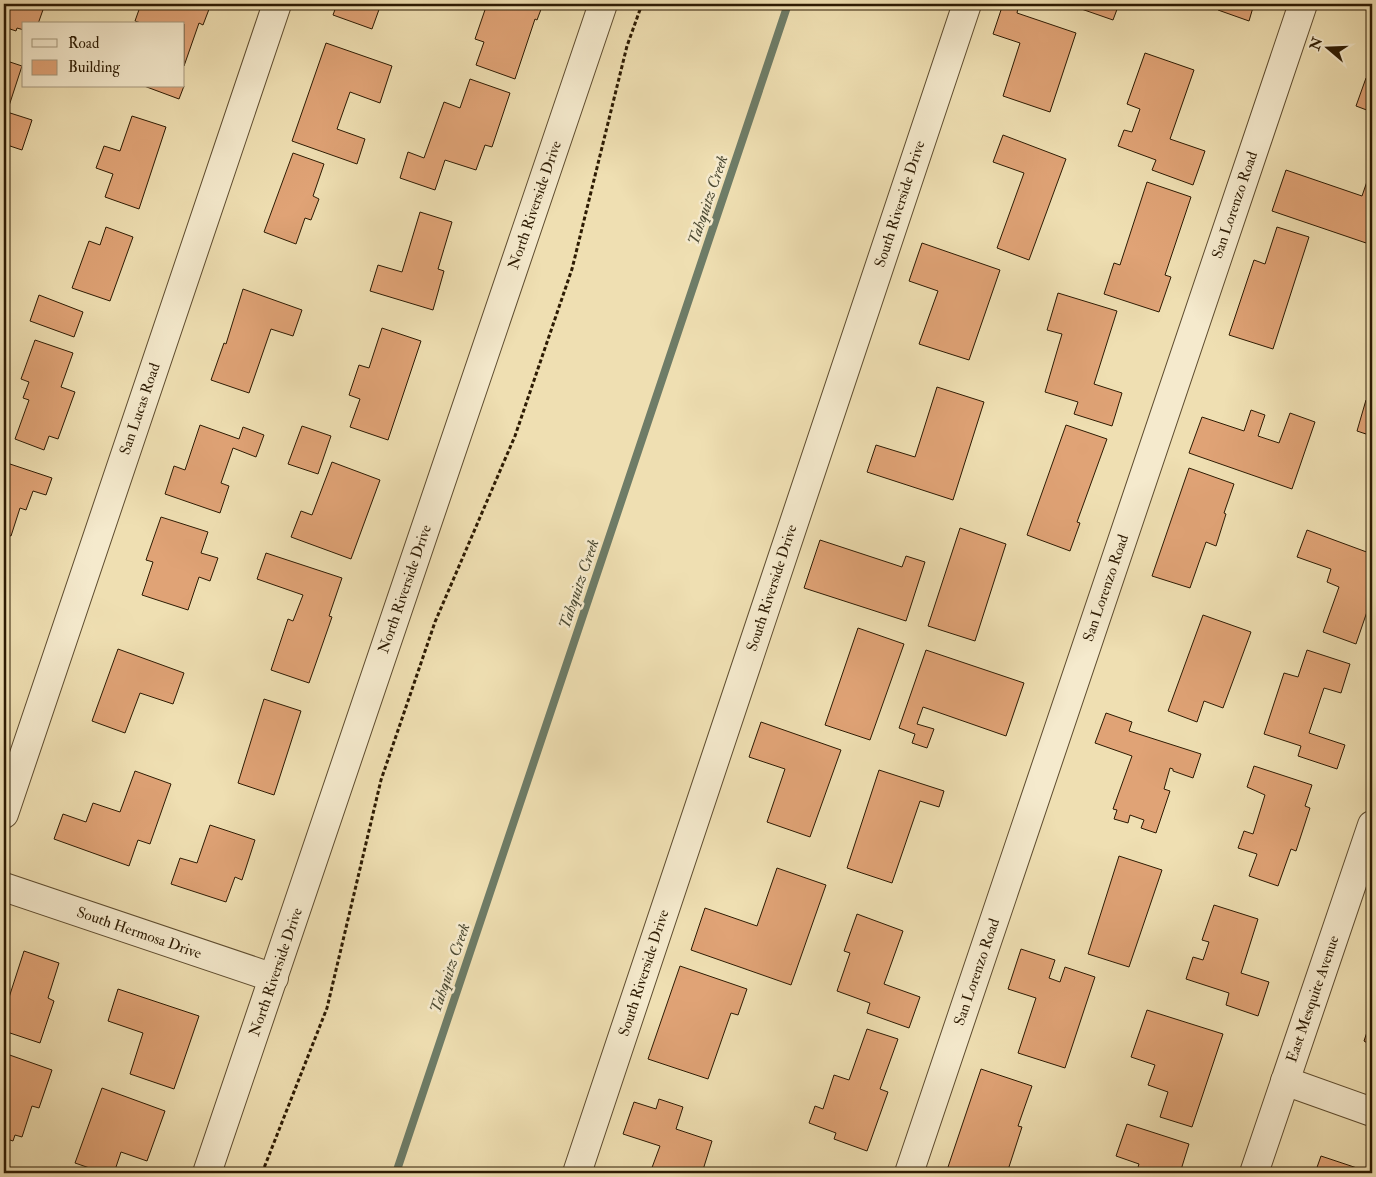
<svg xmlns="http://www.w3.org/2000/svg" width="1376" height="1177" font-family="'IM FELL Double Pica',serif">
  <style>
    .lines { fill: none; stroke-linecap: round; stroke-linejoin: round }
    .stream { stroke: #6e7c67; stroke-width: 8 }
    .building { fill: #e0a376; stroke: #2d1b03 }
    .minor-casing { stroke: #5e4c2f; stroke-width: 30 }
    .path { stroke: #2d1b03; stroke-width: 3; stroke-dasharray: 4 2.5; stroke-linecap: butt }
    .minor { stroke: #f5eacd; stroke-width: 28 }
    .labels { text-anchor: middle; dominant-baseline: central; stroke-width: 5; stroke-linejoin: round; paint-order: stroke }
    .street-label { font-size: 15px; fill: #2d1b03; stroke: #f5eacd }
    .water-label { font-size: 16px; font-style: italic; fill: #4e4c35; stroke: #f5eacd }
  </style>
  <rect width="100%" height="100%" fill="#efdfb2"/>
  <filter id="stains"><feTurbulence type="fractalNoise" baseFrequency=".004" numOctaves="4"/><feColorMatrix values="0 0 0 0 .2 0 0 0 0 .09 0 0 0 0 .02 0 0 0 .5 -.17"/></filter>
  <radialGradient id="worn" r=".72"><stop offset=".6" stop-color="#630" stop-opacity="0"/><stop offset="1" stop-color="#630" stop-opacity=".3"/></radialGradient>
  <g class="lines">
    <polyline class="stream" points="396,1173 788,4"/>
  </g>
  <g class="building">
    <polygon points="4,4 45,4 38,24 24,24 24,30 17,28 16,31 4,27"/>
    <polygon points="141,4 211,4 203,25 199,23 184,66 184,24 144,24 135,21"/>
    <polygon points="337,4 381,4 372,29 333,15"/>
    <polygon points="487,4 543,4 537,20 535,19 515,79 476,65 484,42 475,39"/>
    <polygon points="1003,4 1018,8 1017,13 1076,33 1050,112 1003,96 1020,43 993,34"/>
    <polygon points="1067,4 1119,4 1113,20"/>
    <polygon points="1150,4 1162,4 1161,8"/>
    <polygon points="1205,4 1254,4 1249,21 1218,10 1219,9"/>
    <polygon points="326,43 392,66 380,103 350,92 337,129 365,139 357,164 292,141"/>
    <polygon points="1145,53 1194,70 1170,139 1205,151 1193,185 1152,170 1156,160 1118,146 1124,130 1132,132 1140,109 1127,104"/>
    <polygon points="4,60 22,66 7,112 32,120 22,150 4,144"/>
    <polygon points="1366,78 1372,80 1372,112 1356,106"/>
    <polygon points="470,79 510,93 492,147 485,145 476,170 445,160 435,190 400,178 408,152 424,158 444,102 460,108"/>
    <polygon points="144,86 184,86 179,99"/>
    <polygon points="132,116 166,127 139,209 105,197 113,174 96,168 104,146 120,151"/>
    <polygon points="1003,135 1066,159 1029,260 997,248 1024,173 993,162"/>
    <polygon points="293,153 324,164 313,196 319,199 311,220 305,218 296,244 264,232"/>
    <polygon points="1372,167 1372,245 1272,211 1286,170 1362,196"/>
    <polygon points="1147,182 1191,197 1165,275 1171,277 1159,312 1104,294 1114,263 1120,265"/>
    <polygon points="420,212 452,222 438,269 444,271 433,310 370,291 378,265 402,272"/>
    <polygon points="106,227 133,237 110,301 72,288 89,241 100,245"/>
    <polygon points="1277,227 1309,237 1273,349 1229,335 1254,260 1265,264"/>
    <polygon points="922,243 1000,270 969,360 919,344 938,291 909,281"/>
    <polygon points="243,289 302,310 293,336 271,329 249,393 211,380 224,343 226,344"/>
    <polygon points="1058,293 1117,311 1094,384 1122,393 1112,426 1074,414 1078,402 1045,392 1062,334 1047,330"/>
    <polygon points="39,295 83,312 74,337 30,321"/>
    <polygon points="382,328 421,341 388,440 350,427 360,399 349,395 359,365 369,368"/>
    <polygon points="35,340 73,353 61,387 75,392 58,439 49,436 44,450 15,439 29,400 23,398 29,382 21,379"/>
    <polygon points="937,387 984,402 953,500 867,472 876,445 915,457"/>
    <polygon points="1366,400 1372,402 1372,436 1357,431"/>
    <polygon points="1251,410 1265,415 1258,436 1279,443 1290,413 1315,422 1292,489 1189,453 1202,417 1244,431"/>
    <polygon points="200,425 239,439 243,427 264,435 256,457 233,448 221,483 229,486 220,513 165,494 174,466 185,470"/>
    <polygon points="1066,425 1107,439 1077,522 1080,523 1070,551 1027,535"/>
    <polygon points="302,426 331,436 318,474 288,464"/>
    <polygon points="1372,461 1372,474 1368,473"/>
    <polygon points="4,462 52,478 46,495 33,491 26,510 20,508 11,536 4,534"/>
    <polygon points="332,462 380,480 351,559 291,537 301,511 312,515"/>
    <polygon points="1189,468 1234,484 1224,513 1226,514 1216,546 1206,542 1190,588 1152,576"/>
    <polygon points="1372,501 1372,518 1367,516"/>
    <polygon points="161,517 208,532 201,553 218,558 210,581 199,577 188,610 142,595 153,562 146,560"/>
    <polygon points="960,528 1006,544 975,641 928,626"/>
    <polygon points="1307,530 1372,554 1372,597 1356,644 1323,632 1339,587 1327,582 1331,569 1297,557"/>
    <polygon points="820,540 902,567 906,556 925,562 906,621 804,588"/>
    <polygon points="266,553 342,578 329,616 332,617 309,683 271,670 288,619 293,621 303,595 257,579"/>
    <polygon points="1203,615 1251,632 1223,708 1204,701 1197,722 1168,711"/>
    <polygon points="858,628 904,644 870,740 825,725"/>
    <polygon points="118,649 184,673 173,704 140,693 125,733 92,721"/>
    <polygon points="926,650 1024,683 1006,736 923,707 917,724 934,729 927,748 912,743 915,734 899,728"/>
    <polygon points="1307,650 1350,664 1341,693 1324,688 1309,733 1345,745 1337,769 1298,756 1301,746 1264,734 1284,673 1298,677"/>
    <polygon points="264,699 301,711 274,795 238,783"/>
    <polygon points="1106,713 1132,722 1129,731 1201,754 1193,778 1173,771 1173,769 1170,768 1164,789 1170,791 1156,833 1141,828 1144,820 1130,815 1128,823 1114,819 1117,810 1113,809 1132,756 1095,743"/>
    <polygon points="761,722 841,750 810,837 767,822 785,769 749,757"/>
    <polygon points="1254,766 1312,785 1305,806 1310,808 1296,851 1291,849 1278,886 1249,876 1257,854 1238,848 1244,831 1253,834 1265,795 1247,787"/>
    <polygon points="879,770 944,791 939,807 920,801 892,883 847,868"/>
    <polygon points="135,771 171,784 150,844 138,840 129,866 54,839 63,814 86,822 93,803 120,812"/>
    <polygon points="210,825 255,840 242,880 235,877 226,902 171,884 180,858 197,863"/>
    <polygon points="1119,856 1162,870 1129,967 1088,954"/>
    <polygon points="777,868 826,885 791,985 691,950 705,908 757,926"/>
    <polygon points="1214,905 1258,919 1241,973 1269,982 1258,1016 1226,1005 1229,993 1186,979 1193,957 1203,960 1209,942 1202,940"/>
    <polygon points="857,914 903,931 884,984 920,997 909,1028 867,1013 870,1003 837,991 850,953 844,951"/>
    <polygon points="1021,949 1055,960 1049,978 1060,982 1065,967 1095,977 1065,1068 1018,1053 1036,998 1008,989"/>
    <polygon points="24,951 59,963 48,998 54,1001 40,1043 4,1031 4,1013"/>
    <polygon points="680,966 747,989 738,1015 731,1013 708,1079 648,1059"/>
    <polygon points="118,989 199,1016 174,1089 130,1074 143,1033 108,1021"/>
    <polygon points="1147,1010 1223,1034 1192,1127 1160,1117 1168,1092 1148,1085 1155,1065 1131,1057"/>
    <polygon points="1372,1017 1372,1046 1364,1041"/>
    <polygon points="867,1029 898,1039 880,1089 888,1092 867,1151 834,1139 836,1133 809,1123 815,1106 823,1109 834,1075 849,1080"/>
    <polygon points="4,1053 52,1070 39,1108 32,1106 22,1137 15,1135 13,1141 4,1138"/>
    <polygon points="981,1069 1032,1086 1018,1126 1022,1127 1007,1173 946,1173"/>
    <polygon points="102,1088 165,1111 147,1161 121,1152 114,1173 104,1173 75,1163"/>
    <polygon points="659,1099 683,1107 676,1129 712,1141 702,1173 650,1173 660,1146 623,1134 634,1102 656,1109"/>
    <polygon points="1127,1124 1189,1144 1180,1173 1136,1173 1139,1164 1116,1156"/>
    <polygon points="1321,1156 1372,1173 1315,1173"/>
  </g>
  <g class="lines">
    <defs>
      <g id="minor">
        <polyline points="4,814 277,4"/>
        <polyline points="4,887 274,978"/>
        <polyline points="1285,1081 1372,1112"/>
        <polyline points="207,1173 603,4"/>
        <polyline points="577,1173 967,4"/>
        <polyline points="909,1173 1303,4"/>
        <polyline points="1254,1173 1372,825"/>
      </g>
    </defs>
    <use href="#minor" class="minor-casing"/>
    <polyline class="path" points="262,1173 327,1008 381,780 435,622 515,436 572,269 627,46 642,4"/>
    <use href="#minor" class="minor"/>
  </g>
  <g class="labels">
    <g class="street-label">
      <text transform="translate(900 204) rotate(-72)">South Riverside Drive</text>
      <text transform="translate(535 205) rotate(-71)">North Riverside Drive</text>
      <text transform="translate(1235 205) rotate(-71)">San Lorenzo Road</text>
      <text transform="translate(140 409) rotate(-71)">San Lucas Road</text>
      <text transform="translate(772 588) rotate(-72)">South Riverside Drive</text>
      <text transform="translate(1106 588) rotate(-71)">San Lorenzo Road</text>
      <text transform="translate(405 589) rotate(-71)">North Riverside Drive</text>
      <text transform="translate(139 933) rotate(19)">South Hermosa Drive</text>
      <text transform="translate(276 972) rotate(-71)">North Riverside Drive</text>
      <text transform="translate(977 972) rotate(-71)">San Lorenzo Road</text>
      <text transform="translate(644 973) rotate(-72)">South Riverside Drive</text>
      <text transform="translate(1313 999) rotate(-71)">East Mesquite Avenue</text>
    </g>
    <g class="water-label">
      <text transform="translate(708 200) rotate(-71)">Tahquitz Creek</text>
      <text transform="translate(579 584) rotate(-71)">Tahquitz Creek</text>
      <text transform="translate(450 968) rotate(-71)">Tahquitz Creek</text>
    </g>
  </g>
  <rect width="1376" height="1177" fill="none" stroke="#efdfb2" stroke-width="20"/>
  <rect x="5" y="5" width="1366" height="1167" fill="none" stroke="#2d1b03" stroke-width="2.5"/>
  <rect x="10" y="10" width="1356" height="1157" fill="none" stroke="#2d1b03"/>
  <rect x="22" y="22" width="162" height="65" fill="#f5eacd" stroke="#a5977c"/>
  <rect x="32" y="39" width="25" height="8" fill="#f5eacd" stroke="#a5977c"/>
  <text x="68" y="48" font-size="15" fill="#2d1b03">Road</text>
  <rect x="32" y="60" width="25" height="15" fill="#e0a376" stroke="#a5977c"/>
  <text x="68" y="72" font-size="15" fill="#2d1b03">Building</text>
  <g transform="translate(1328 48) rotate(289)" stroke="#f5eacd" stroke-width="4" paint-order="stroke">
  <path d="M0-4L9 19L0 12L-9 19Z" fill="#2d1b03"/>
  <text y="-8" font-size="14" font-weight="bold" text-anchor="middle" fill="#2d1b03">N</text>
  </g>
  <rect width="100%" height="100%" filter="url(#stains)"/>
  <rect width="100%" height="100%" fill="url(#worn)"/>
</svg>
